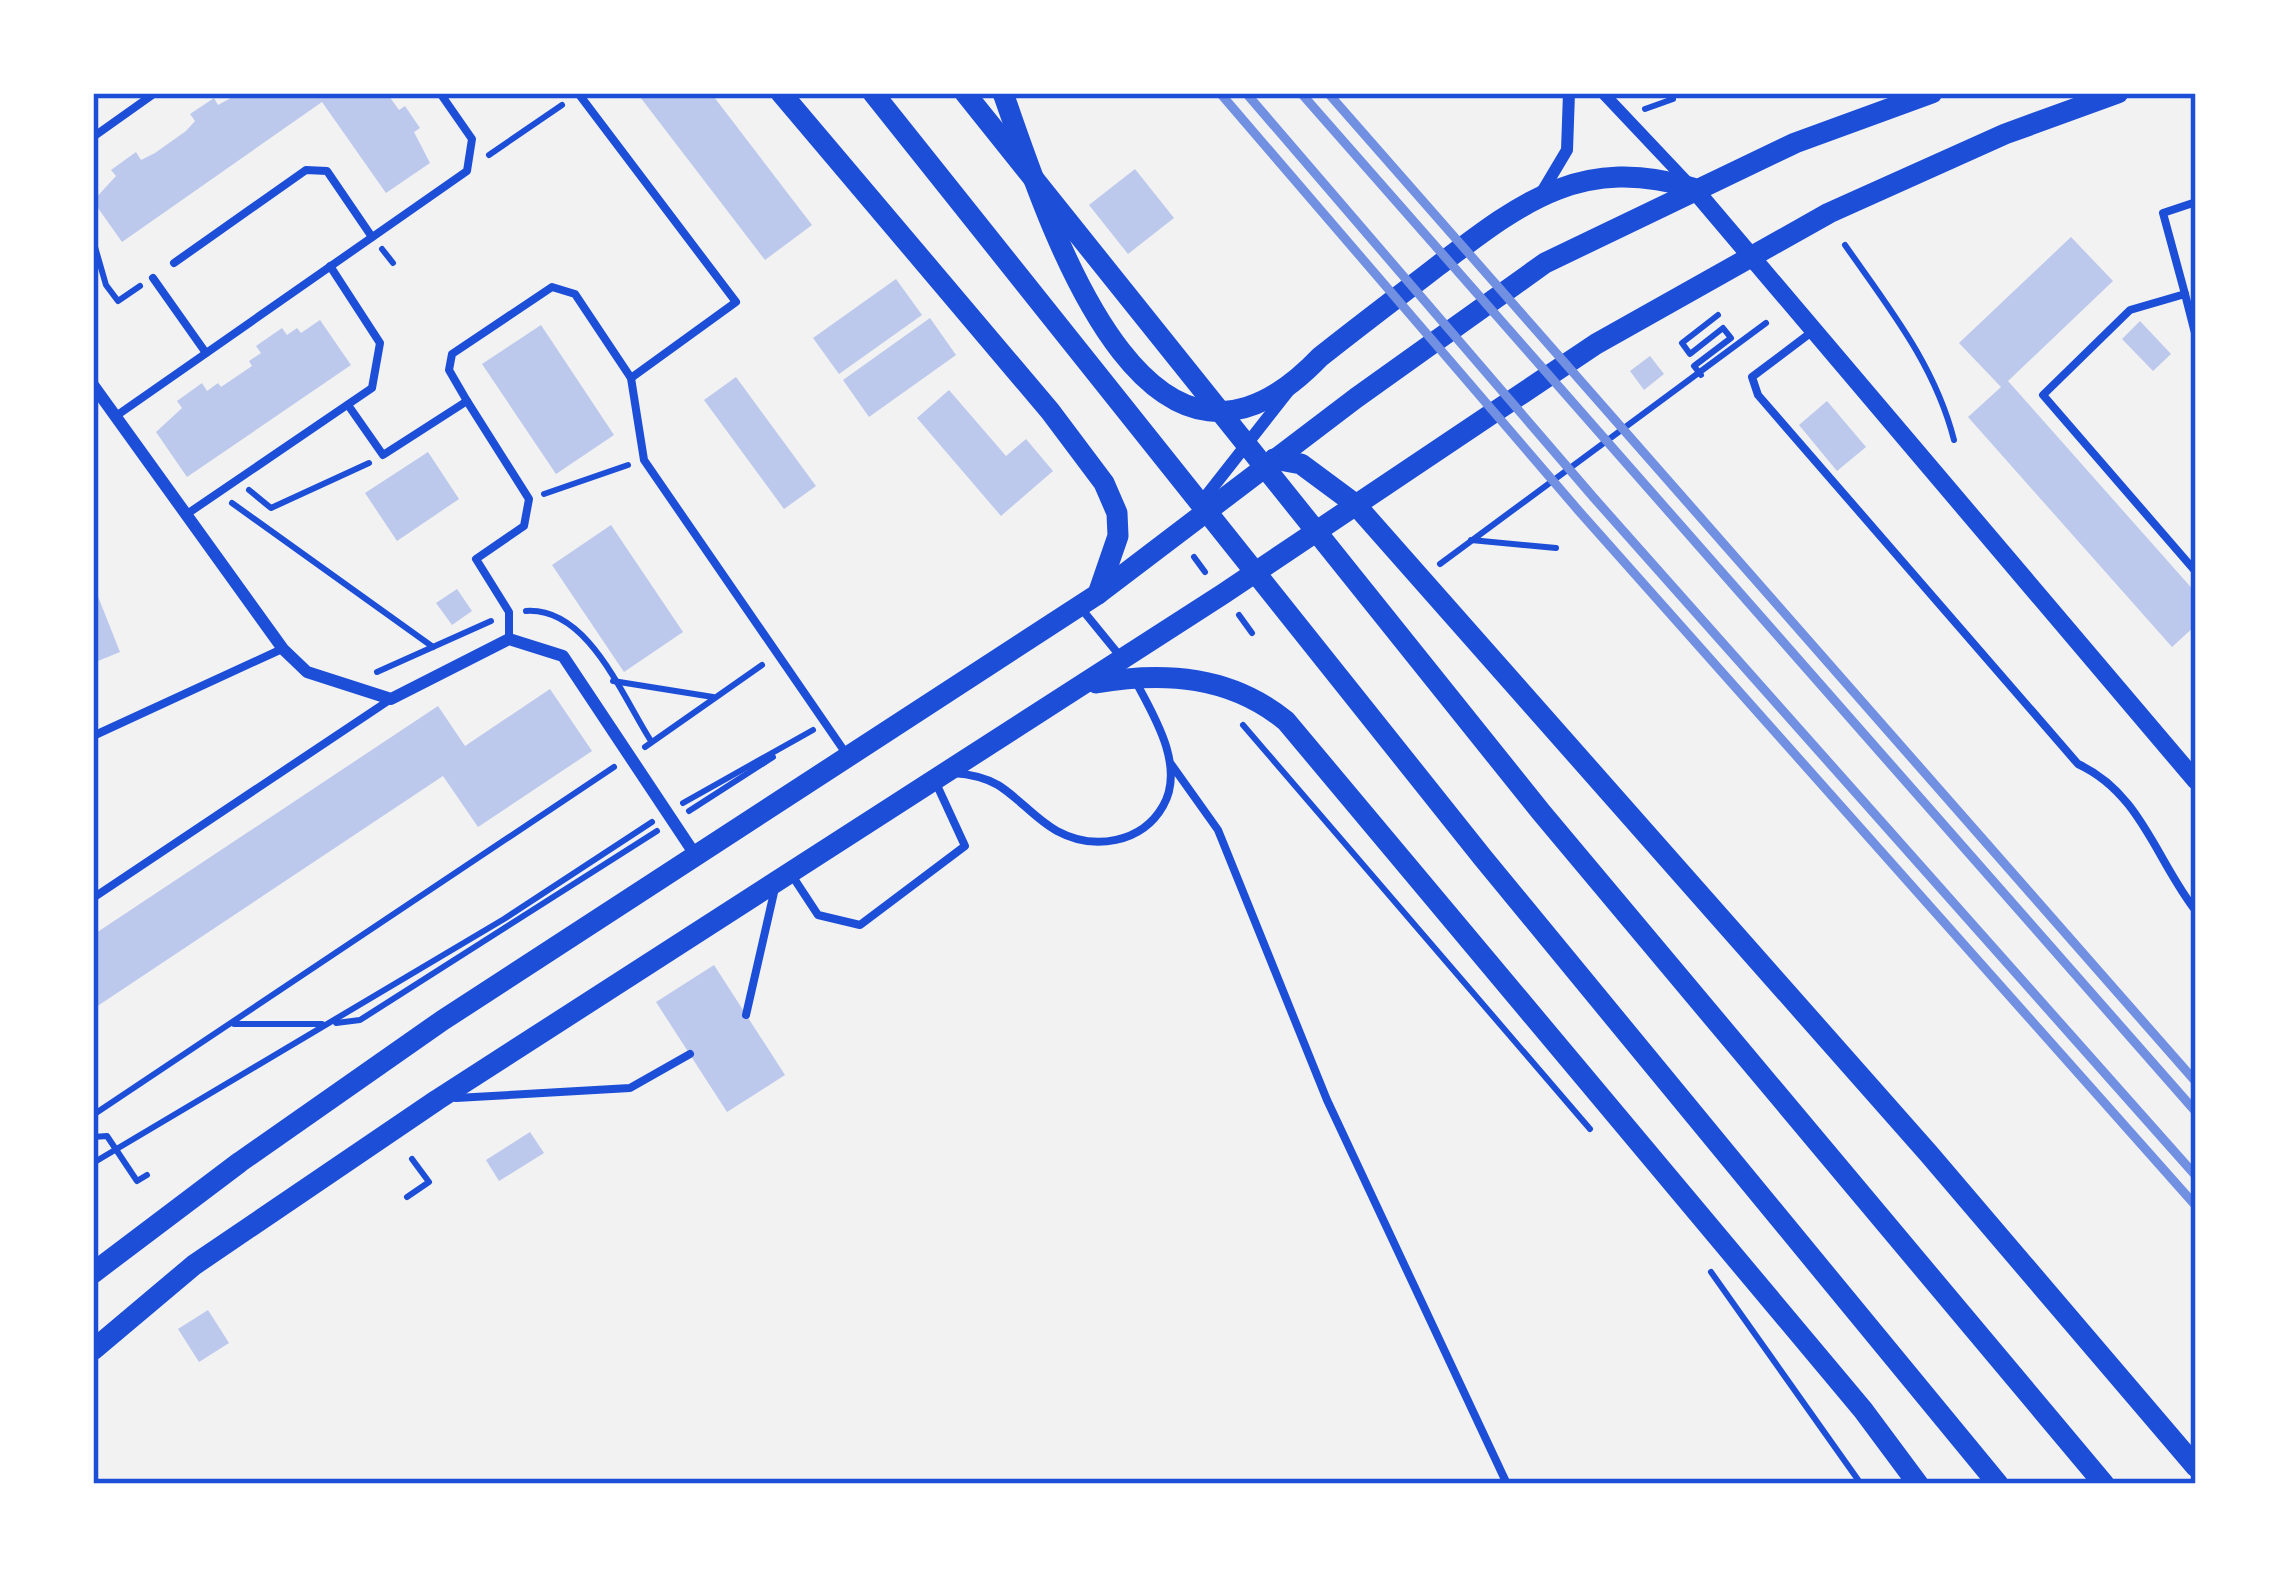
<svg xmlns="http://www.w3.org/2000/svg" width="2289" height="1577" font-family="'Fira Sans Condensed',sans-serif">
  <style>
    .building { fill: #bdc9ec }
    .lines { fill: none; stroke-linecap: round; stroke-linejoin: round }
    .path { stroke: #1d4ed8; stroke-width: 6 }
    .service { stroke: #1d4ed8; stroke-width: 8 }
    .minor { stroke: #1d4ed8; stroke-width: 12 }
    .tertiary { stroke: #1d4ed8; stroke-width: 18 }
    .secondary { stroke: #1d4ed8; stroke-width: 21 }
    .primary { stroke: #1d4ed8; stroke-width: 21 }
    .rail { stroke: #7290e2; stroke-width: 9 }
    .neatline { fill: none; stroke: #1d4ed8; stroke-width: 4.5 }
  </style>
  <rect width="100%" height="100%" fill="#f2f2f2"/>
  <g class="building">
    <polygon points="240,93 389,96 399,110 405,106 420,128 414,132 430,163 386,193 322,102 122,242 93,201 116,176 111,170 136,152 141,160 155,153 186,131 195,121 190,114 214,98 218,105"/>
    <polygon points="637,93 711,93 812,225 765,260"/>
    <polygon points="1135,169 1174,218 1128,254 1089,205"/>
    <polygon points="2071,237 2113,281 2008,381 2196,593 2196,625 2172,647 1968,417 2001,387 1959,343"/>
    <polygon points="896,279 922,315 839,374 813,338"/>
    <polygon points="930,318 956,355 869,417 843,380"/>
    <polygon points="320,320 351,365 187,477 156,432 182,408 177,401 202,383 207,391 218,383 221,387 252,366 249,361 261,353 256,346 282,328 287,335 297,328 301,333"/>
    <polygon points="2140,321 2171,354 2153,371 2122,339"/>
    <polygon points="541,325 614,435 556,474 482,364"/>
    <polygon points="1650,356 1664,374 1644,390 1630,371"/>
    <polygon points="736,377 816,486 784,509 704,400"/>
    <polygon points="949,390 1006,456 1026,439 1053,471 1001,516 917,418"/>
    <polygon points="1827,401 1866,447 1837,471 1799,425"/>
    <polygon points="428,452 459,499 397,541 365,493"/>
    <polygon points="611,525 683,632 624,672 552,565"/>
    <polygon points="93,584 120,652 93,663"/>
    <polygon points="457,589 472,611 452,625 436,603"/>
    <polygon points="550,689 592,751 478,827 443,776 93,1009 93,935 438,706 465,746"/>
    <polygon points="714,965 785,1075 727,1112 656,1002"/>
    <polygon points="530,1132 544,1153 499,1181 486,1160"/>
    <polygon points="208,1310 229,1343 199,1362 178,1329"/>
  </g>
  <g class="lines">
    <g class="path">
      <polyline points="1645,109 1673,99"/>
      <polyline points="489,155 562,105"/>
      <polyline points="93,240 106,285 118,301 140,286"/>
      <path d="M 1845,245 C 1889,308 1935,365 1954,440"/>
      <polyline points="382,249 393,263"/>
      <polyline points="1701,375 1694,366 1731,338 1723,328 1690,354 1682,343 1718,315"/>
      <polyline points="249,490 271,508 369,463"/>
      <polyline points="544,494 628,465"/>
      <polyline points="232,503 433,647"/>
      <polyline points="1471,540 1556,548"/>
      <polyline points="1194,557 1205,572"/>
      <polyline points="1440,564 1766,323"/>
      <path d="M 526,611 C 588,607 622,696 651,741"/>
      <polyline points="1239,615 1252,633"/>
      <polyline points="377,672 491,621"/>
      <polyline points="613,681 713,697"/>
      <polyline points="1243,725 1590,1129"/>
      <polyline points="645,747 762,665"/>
      <polyline points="683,803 813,730"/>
      <polyline points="689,811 773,757"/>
      <polyline points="336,1023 360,1020 657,831"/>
      <polyline points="234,1024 322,1024"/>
      <polyline points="93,1115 614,767"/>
      <polyline points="93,1137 107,1136 137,1181 147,1175"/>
      <polyline points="93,1163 504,919 652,822"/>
      <polyline points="407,1197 429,1182 412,1159"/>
      <polyline points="1711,1272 1861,1484"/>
    </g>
    <g class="service">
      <polyline points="578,93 736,302 631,378"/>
      <polyline points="93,137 155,93"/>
      <polyline points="2196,202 2163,213 2185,294 2130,310 2043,395 2196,572"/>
      <polyline points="174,263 306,170 327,171 372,237"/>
      <polyline points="153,278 206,353"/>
      <polyline points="2185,294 2196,337"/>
      <path d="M 1813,331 L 1752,377 L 1758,395 L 2078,764 C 2141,793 2156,860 2196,911"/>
      <polyline points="467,401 449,370 452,354 552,287 575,294 631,378 644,460 845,752"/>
      <polyline points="348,405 383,455 467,401 529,499 524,526 476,559 509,612 509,639"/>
      <polyline points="116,416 467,171 472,139 440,93"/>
      <polyline points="187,514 372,388 380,343 330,266"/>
      <polyline points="1080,607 1120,656"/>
      <polyline points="93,736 282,649"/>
      <polyline points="1171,764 1218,830 1327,1100 1507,1484"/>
      <path d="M 953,773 C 969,774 984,777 998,785 C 1019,798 1035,819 1057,831 C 1094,851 1142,843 1163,806 C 1185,768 1156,719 1137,684"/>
      <polyline points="793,877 818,915 860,925 965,846 935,781"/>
      <polyline points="93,898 391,699"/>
      <polyline points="746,1015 775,888"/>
      <polyline points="456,1098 630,1088 690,1054"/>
    </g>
    <g class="minor">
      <polyline points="1603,93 1688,183"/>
      <polyline points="1542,192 1567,150 1569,93"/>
      <polyline points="93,385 283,649 307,672 391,699 509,639 563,656 696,856"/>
      <polyline points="1199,505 1290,389"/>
    </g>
    <polyline class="tertiary" points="1693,188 2196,781"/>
    <g class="secondary">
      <polyline points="781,93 1050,411 1104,483 1117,513 1118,536 1098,594"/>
      <path d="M 1003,93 C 1046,214 1145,540 1320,357 C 1359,326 1399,296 1439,265 C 1523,201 1582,155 1693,188"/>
      <polyline points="1274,459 1301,464 1355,504 1929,1154 2196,1467"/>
      <path d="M 1096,683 C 1165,671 1231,676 1286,721 L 1863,1410 L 1918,1484"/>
      <polyline points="93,1273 240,1162 443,1020 1098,594 1356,398 1545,263 1795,143 1932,93"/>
      <polyline points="93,1350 194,1265 437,1100 1223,594 1596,344 1829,213 2005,134 2118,93"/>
    </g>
    <g class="primary">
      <polyline points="873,93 1483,858 1998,1484"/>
      <polyline points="965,93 1541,812 2104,1484"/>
    </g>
    <g class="rail">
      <polyline points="1220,93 1578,510 2196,1206"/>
      <polyline points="1246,93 1594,498 2196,1176"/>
      <polyline points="1301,93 2196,1112"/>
      <polyline points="1328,93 2196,1082"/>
    </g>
  </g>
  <rect width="2289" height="1577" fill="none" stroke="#ffffff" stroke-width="192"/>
  <rect x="96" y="96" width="2097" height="1385" class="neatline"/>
</svg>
